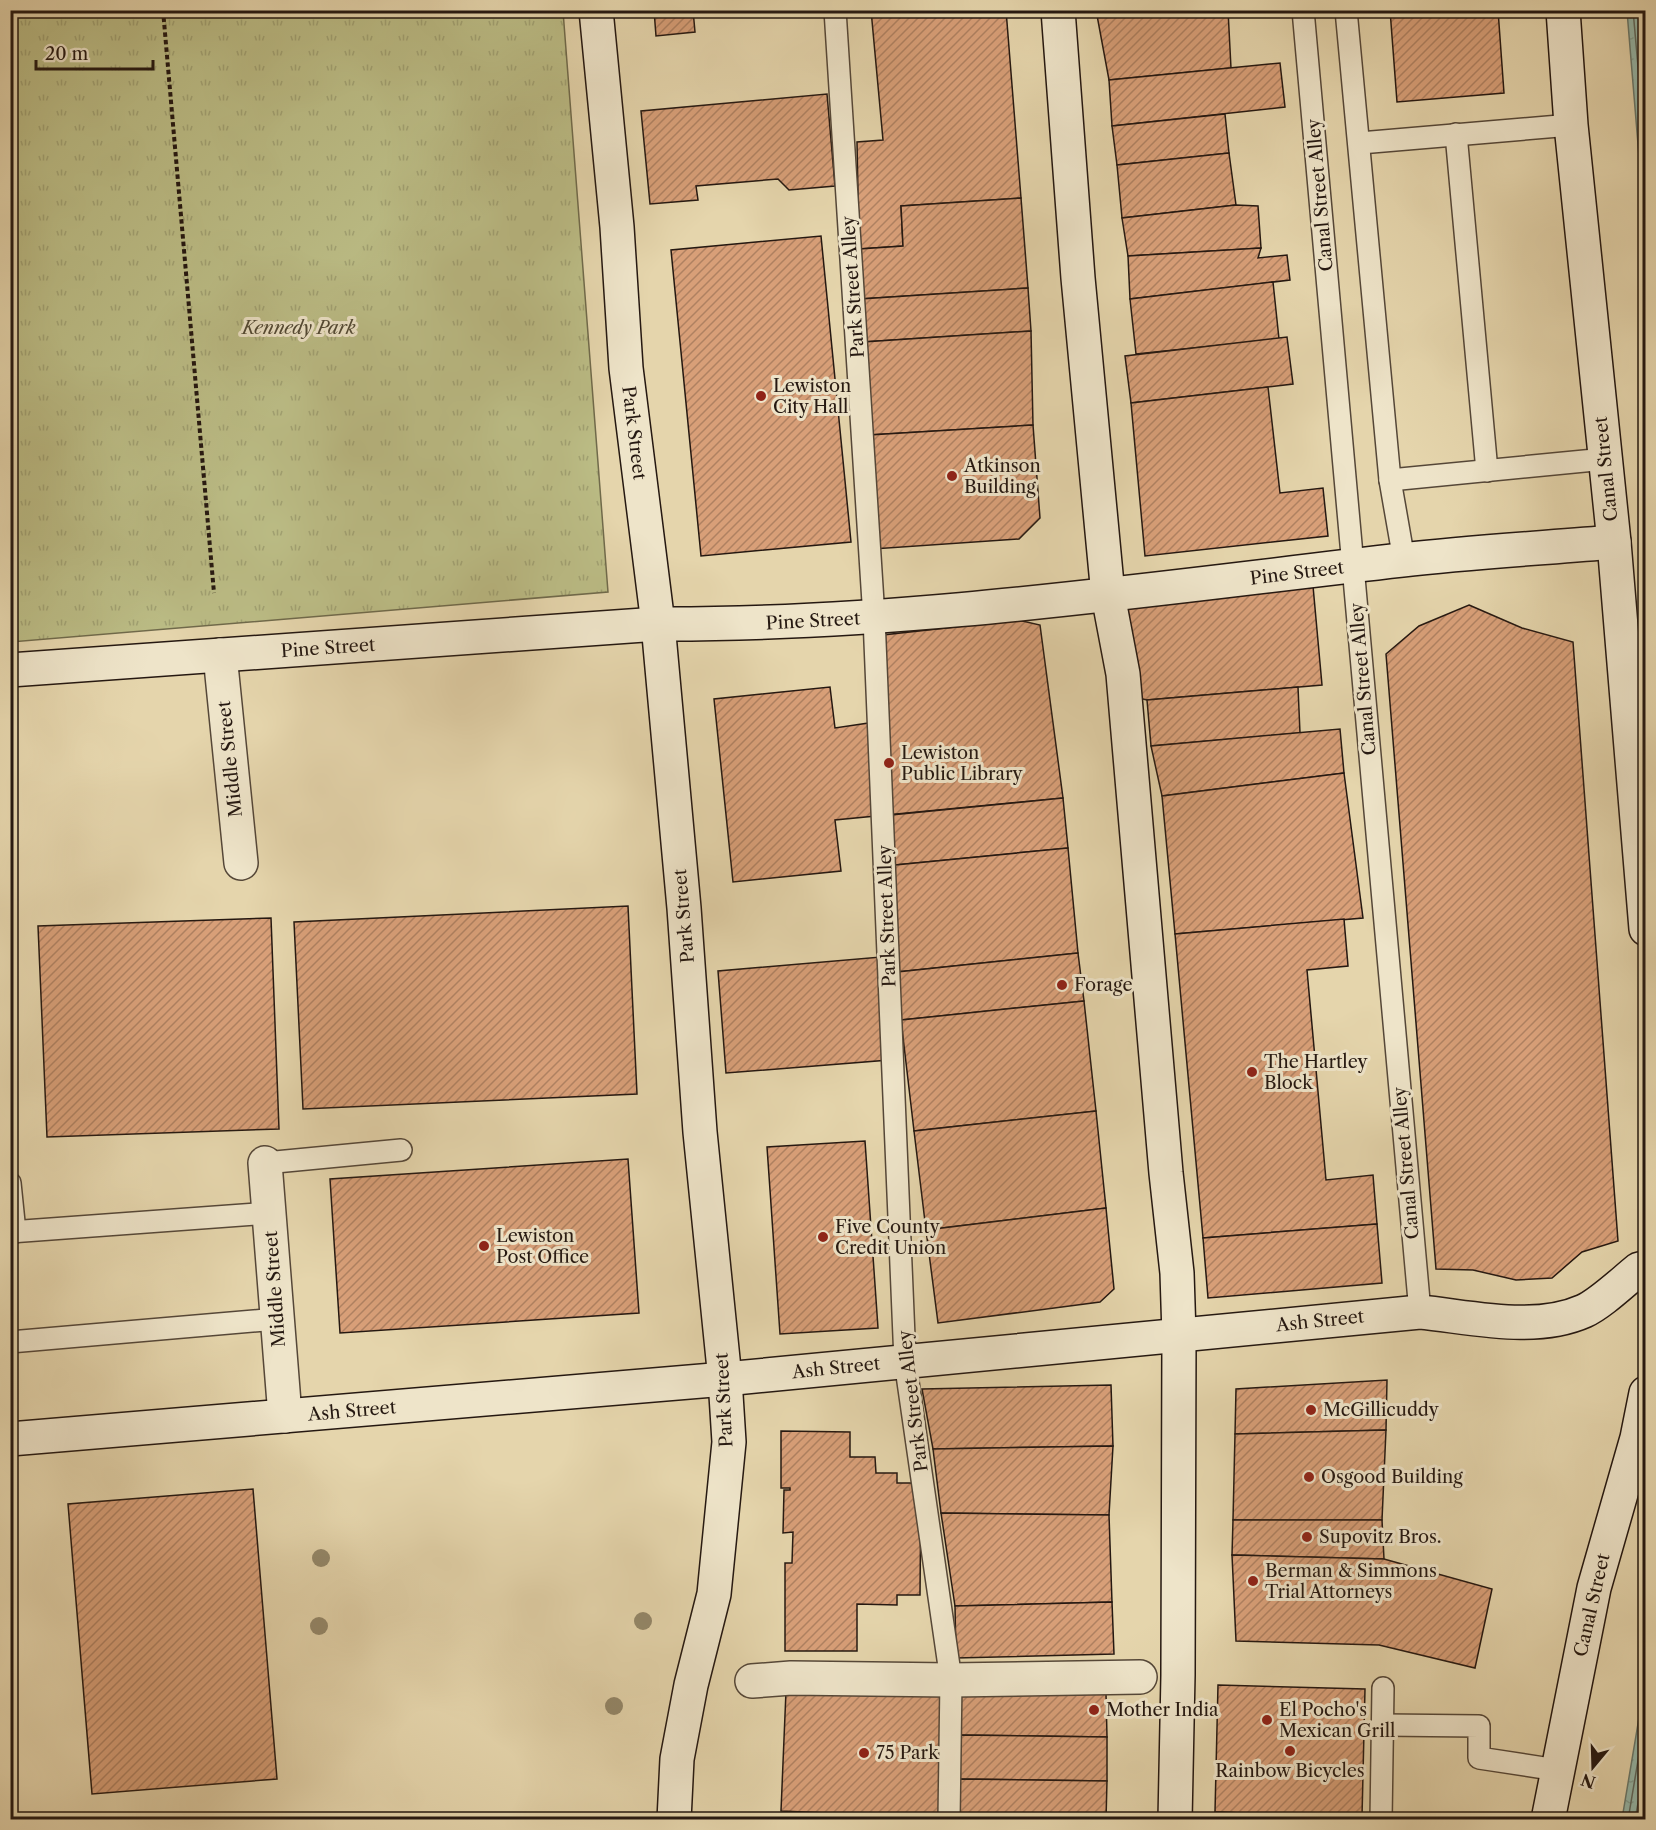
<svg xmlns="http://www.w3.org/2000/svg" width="1656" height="1830" font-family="'Libre Caslon Text',serif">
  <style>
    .park { fill: url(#park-tufts); stroke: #706a4b; stroke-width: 1.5 }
    .water { fill: url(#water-ripples); stroke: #69796d; stroke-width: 1.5 }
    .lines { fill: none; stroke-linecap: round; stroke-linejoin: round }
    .shore { stroke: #5e685e; stroke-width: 1.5 }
    .building { fill: url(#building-hatch); stroke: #251811; stroke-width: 1.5 }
    .lane-casing { stroke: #554738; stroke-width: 24 }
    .street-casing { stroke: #554738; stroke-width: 36 }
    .secondary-casing { stroke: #251811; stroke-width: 36 }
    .path { stroke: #251811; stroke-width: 4; stroke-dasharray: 4.5 3; stroke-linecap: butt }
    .lane { stroke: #eee4c9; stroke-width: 21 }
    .street { stroke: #eee4c9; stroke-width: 33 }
    .secondary { stroke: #eee4c9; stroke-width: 33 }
    .tree { fill: #94886a }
    .poi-dot { fill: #8f2418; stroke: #eee4c9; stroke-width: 2 }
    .labels { text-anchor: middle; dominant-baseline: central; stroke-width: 6; stroke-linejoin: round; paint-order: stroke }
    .street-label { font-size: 18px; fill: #251811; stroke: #eee4c9 }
    .park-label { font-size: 18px; font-style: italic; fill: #524934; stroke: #eee4c9 }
    .poi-label { font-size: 18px; fill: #251811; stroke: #eee4c9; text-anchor: start }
  </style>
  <defs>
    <pattern id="park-tufts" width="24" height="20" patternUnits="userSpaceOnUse" patternTransform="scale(1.5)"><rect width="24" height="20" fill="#bbbc85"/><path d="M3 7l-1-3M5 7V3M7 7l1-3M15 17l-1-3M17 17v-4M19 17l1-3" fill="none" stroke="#a1a172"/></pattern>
    <pattern id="water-ripples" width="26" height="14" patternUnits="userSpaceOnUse" patternTransform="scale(1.5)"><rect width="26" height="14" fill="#96b9ab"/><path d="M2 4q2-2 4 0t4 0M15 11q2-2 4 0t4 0" fill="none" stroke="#819e92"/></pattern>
    <pattern id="building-hatch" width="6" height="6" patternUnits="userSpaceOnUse" patternTransform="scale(1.5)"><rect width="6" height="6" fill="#d89f78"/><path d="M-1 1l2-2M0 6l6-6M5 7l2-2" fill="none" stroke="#af8161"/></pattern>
  </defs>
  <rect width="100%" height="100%" fill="#e5d5ac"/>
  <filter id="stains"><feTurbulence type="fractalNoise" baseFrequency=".00333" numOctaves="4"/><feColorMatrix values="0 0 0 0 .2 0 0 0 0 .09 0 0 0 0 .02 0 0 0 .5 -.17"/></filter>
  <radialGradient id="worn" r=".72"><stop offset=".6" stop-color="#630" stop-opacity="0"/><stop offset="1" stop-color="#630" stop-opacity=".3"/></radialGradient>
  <polygon class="park" points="11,10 563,11 608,592 11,642"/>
  <g class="water">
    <polygon points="1627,11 1645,11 1645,229"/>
    <polygon points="1645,1682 1645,1819 1622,1819"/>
  </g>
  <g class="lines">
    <g class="shore">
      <polyline points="1633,10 1646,157"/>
      <polyline points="1628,1820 1646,1713"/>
      <polyline points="1635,1820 1646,1758"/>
    </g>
  </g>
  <g class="building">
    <polygon points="654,10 693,10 695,32 656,36"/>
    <polygon points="871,10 1006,10 1021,198 901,206 903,246 859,249 857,142 883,140"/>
    <polygon points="1096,10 1228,10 1231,68 1109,80"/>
    <polygon points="1390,10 1498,10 1504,93 1397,102"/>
    <polygon points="1280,63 1285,107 1112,126 1109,80"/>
    <polygon points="827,94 835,186 789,190 778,179 696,186 698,200 650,204 641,111"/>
    <polygon points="1225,114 1229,153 1117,165 1112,126"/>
    <polygon points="1229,153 1236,205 1122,218 1117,165"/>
    <polygon points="1021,198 1028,288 860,299 859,249 903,246 901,206"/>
    <polygon points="1236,205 1258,206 1261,248 1128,256 1122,218"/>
    <polygon points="821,236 851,542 701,556 671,250"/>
    <polygon points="1261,248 1258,258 1287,255 1290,280 1130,299 1128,256"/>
    <polygon points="1273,282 1279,339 1136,354 1130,299"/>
    <polygon points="1028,288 1031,331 863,342 860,299"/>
    <polygon points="1031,331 1033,425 869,435 863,342"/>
    <polygon points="1287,337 1293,384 1131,403 1125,356"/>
    <polygon points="1268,387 1280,493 1323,488 1328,536 1145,556 1131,403"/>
    <polygon points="1033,425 1040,518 1019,539 873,549 869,435"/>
    <polygon points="1313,586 1322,685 1147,700 1134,697 1125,602"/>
    <polygon points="1469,605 1522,628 1573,642 1618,1241 1582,1252 1552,1278 1516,1280 1473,1270 1436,1269 1386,654 1419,626"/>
    <polygon points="1018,620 1040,625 1063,798 835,820 841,871 733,882 714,699 830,687 835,728 875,722 865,637"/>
    <polygon points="1298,687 1300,733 1151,746 1147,700"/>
    <polygon points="1340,729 1344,773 1162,796 1151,746"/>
    <polygon points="1344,773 1363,918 1175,934 1162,796"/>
    <polygon points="1063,798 1068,848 885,866 881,816"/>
    <polygon points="1068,848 1078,953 897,972 885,866"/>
    <polygon points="628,906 637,1094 303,1109 294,922"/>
    <polygon points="271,918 279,1129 47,1137 38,926"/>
    <polygon points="1344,919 1348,966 1307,970 1326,1180 1373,1175 1377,1224 1203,1238 1175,934"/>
    <polygon points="1078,953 1084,1001 901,1020 897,972"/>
    <polygon points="881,957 889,1060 726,1073 718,971"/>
    <polygon points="1084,1001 1096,1111 914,1131 901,1020"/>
    <polygon points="1096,1111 1106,1208 926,1230 914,1131"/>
    <polygon points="865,1141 878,1328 780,1334 767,1147"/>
    <polygon points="628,1159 639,1313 340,1333 330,1179"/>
    <polygon points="1106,1208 1114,1289 1100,1302 938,1323 926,1230"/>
    <polygon points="1377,1224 1382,1283 1208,1298 1203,1238"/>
    <polygon points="1387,1380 1386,1430 1235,1434 1236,1389"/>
    <polygon points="1111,1385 1113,1446 933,1449 922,1389"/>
    <polygon points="1386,1430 1382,1520 1233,1520 1235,1434"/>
    <polygon points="781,1431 850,1432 850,1457 875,1457 876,1473 897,1473 897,1483 921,1483 920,1595 897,1595 897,1605 857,1604 857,1651 785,1651 785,1563 792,1563 793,1532 783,1533 784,1490 790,1490 790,1488 781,1488"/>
    <polygon points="1113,1446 1109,1515 941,1513 933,1449"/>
    <polygon points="253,1489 277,1779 92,1794 68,1504"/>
    <polygon points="941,1513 1109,1515 1112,1602 955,1606"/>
    <polygon points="1233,1520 1382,1520 1384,1559 1232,1555"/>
    <polygon points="1232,1555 1384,1559 1492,1589 1475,1668 1379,1645 1236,1641"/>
    <polygon points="1112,1602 1114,1654 956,1658 955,1606"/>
    <polygon points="1218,1685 1365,1689 1362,1817 1215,1812"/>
    <polygon points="786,1691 946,1695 945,1818 781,1811"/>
    <polygon points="960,1691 1106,1694 1107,1737 959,1735"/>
    <polygon points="959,1735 1107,1737 1107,1781 959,1779"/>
    <polygon points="959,1779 1107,1781 1106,1820 958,1820"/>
    <polygon points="1215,1812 1352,1816 1352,1820 1214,1820"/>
    <polygon points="780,1816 831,1820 780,1820"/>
  </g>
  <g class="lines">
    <defs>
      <g id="lane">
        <polyline points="835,10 874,618 905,1361 951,1680 949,1820"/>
        <polyline points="1303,10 1420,1312"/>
        <polyline points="1346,10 1390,480 1404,560"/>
        <polyline points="1456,134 1487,471"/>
        <polyline points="1360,143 1571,125"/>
        <polyline points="1390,480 1605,459"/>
        <polyline points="265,1163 401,1150"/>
        <polyline points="10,1183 15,1232"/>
        <polyline points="10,1232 270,1213"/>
        <polyline points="10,1342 277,1319"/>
        <polyline points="1383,1725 1479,1726 1479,1758 1557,1770"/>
        <polyline points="1381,1820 1383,1688"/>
      </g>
      <g id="street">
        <polyline points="220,655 241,863"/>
        <polyline points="265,1163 285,1416"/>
        <polyline points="752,1681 791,1678 951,1680 1140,1677"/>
      </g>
      <g id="secondary">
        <polyline points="596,10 617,227 626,368 658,624 684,908 700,1132 725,1379 729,1442 714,1594 691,1685 677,1759 674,1820"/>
        <polyline points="1058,10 1078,278 1108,595 1123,674 1166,1173 1177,1273 1179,1335 1178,1675 1175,1820"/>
        <polyline points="1563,10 1571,125 1614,542 1646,929"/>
        <path d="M 10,670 L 658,624 C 908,625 1155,588 1402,560 C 1472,552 1543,548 1614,542"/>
        <path d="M 10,1439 L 725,1379 L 1420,1312 C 1471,1317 1535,1333 1584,1311 C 1600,1304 1624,1281 1639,1269 L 1646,1268"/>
        <polyline points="1548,1820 1594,1588 1637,1438 1646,1393"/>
      </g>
    </defs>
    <use href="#lane" class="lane-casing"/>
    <use href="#street" class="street-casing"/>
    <use href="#secondary" class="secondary-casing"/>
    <polyline class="path" points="163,10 214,593"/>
    <use href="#lane" class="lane"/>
    <use href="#street" class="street"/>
    <use href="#secondary" class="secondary"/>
  </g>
  <g class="tree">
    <circle cx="321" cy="1558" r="9"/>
    <circle cx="643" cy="1621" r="9"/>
    <circle cx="319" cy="1626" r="9"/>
    <circle cx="614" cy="1706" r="9"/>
  </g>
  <g class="poi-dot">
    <circle cx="761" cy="396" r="6"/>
    <circle cx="952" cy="476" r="6"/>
    <circle cx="889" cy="763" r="6"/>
    <circle cx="1062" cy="985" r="6"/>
    <circle cx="1252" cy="1072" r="6"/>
    <circle cx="823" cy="1237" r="6"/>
    <circle cx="484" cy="1246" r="6"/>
    <circle cx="1311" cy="1410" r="6"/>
    <circle cx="1309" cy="1477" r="6"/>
    <circle cx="1307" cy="1537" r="6"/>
    <circle cx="1253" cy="1581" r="6"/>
    <circle cx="1094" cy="1710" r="6"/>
    <circle cx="1267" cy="1720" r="6"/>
    <circle cx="1290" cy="1751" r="6"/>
    <circle cx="864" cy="1753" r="6"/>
  </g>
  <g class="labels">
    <g class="street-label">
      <text transform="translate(1320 195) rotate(-95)">Canal Street Alley</text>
      <text transform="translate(853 287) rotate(-94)">Park Street Alley</text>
      <text transform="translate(634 433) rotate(83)">Park Street</text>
      <text transform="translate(1606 469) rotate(-96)">Canal Street</text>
      <text transform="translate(1297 573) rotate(-7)">Pine Street</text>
      <text transform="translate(813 621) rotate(-3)">Pine Street</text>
      <text transform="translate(328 648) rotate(-4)">Pine Street</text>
      <text transform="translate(1363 679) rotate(-95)">Canal Street Alley</text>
      <text transform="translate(230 759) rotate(-96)">Middle Street</text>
      <text transform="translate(684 916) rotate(-95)">Park Street</text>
      <text transform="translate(887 916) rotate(-92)">Park Street Alley</text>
      <text transform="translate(1406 1163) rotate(-95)">Canal Street Alley</text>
      <text transform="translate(275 1289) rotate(-94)">Middle Street</text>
      <text transform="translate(1320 1321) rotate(-6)">Ash Street</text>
      <text transform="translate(836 1368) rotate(-6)">Ash Street</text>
      <text transform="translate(724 1400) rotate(-93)">Park Street</text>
      <text transform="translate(913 1401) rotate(-97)">Park Street Alley</text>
      <text transform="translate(352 1411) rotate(-5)">Ash Street</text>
      <text transform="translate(1592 1605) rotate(-77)">Canal Street</text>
    </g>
    <g class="park-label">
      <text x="299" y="328">Kennedy Park</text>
    </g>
    <g class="poi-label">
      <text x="773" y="386">Lewiston<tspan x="773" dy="21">City Hall</tspan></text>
      <text x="964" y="466">Atkinson<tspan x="964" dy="21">Building</tspan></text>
      <text x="901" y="753">Lewiston<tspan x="901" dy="21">Public Library</tspan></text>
      <text x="1074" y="985">Forage</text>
      <text x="1264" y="1062">The Hartley<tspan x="1264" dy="21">Block</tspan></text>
      <text x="835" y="1227">Five County<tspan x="835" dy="21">Credit Union</tspan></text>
      <text x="496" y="1236">Lewiston<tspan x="496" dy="21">Post Office</tspan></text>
      <text x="1323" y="1410">McGillicuddy</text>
      <text x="1321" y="1477">Osgood Building</text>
      <text x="1319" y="1537">Supovitz Bros.</text>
      <text x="1265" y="1571">Berman &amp; Simmons<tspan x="1265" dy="21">Trial Attorneys</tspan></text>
      <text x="1106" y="1710">Mother India</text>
      <text x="1279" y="1710">El Pocho's<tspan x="1279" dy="21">Mexican Grill</tspan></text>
      <text x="876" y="1753">75 Park</text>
      <text x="1290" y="1771" text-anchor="middle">Rainbow Bicycles</text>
    </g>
  </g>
  <rect width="1656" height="1830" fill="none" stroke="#e5d5ac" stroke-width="36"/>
  <rect x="12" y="12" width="1632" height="1806" fill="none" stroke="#251811" stroke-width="3"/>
  <rect x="18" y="18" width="1620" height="1794" fill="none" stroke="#251811" stroke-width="1.5"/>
  <g transform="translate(1593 1767) rotate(199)" stroke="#eee4c9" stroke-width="4.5" paint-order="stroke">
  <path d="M0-4.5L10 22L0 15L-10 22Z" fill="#251811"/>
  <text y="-9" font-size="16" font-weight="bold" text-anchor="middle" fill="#251811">N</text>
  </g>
  <path d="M36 60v9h117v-9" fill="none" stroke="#251811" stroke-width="3"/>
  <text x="45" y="60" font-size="18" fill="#251811" stroke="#eee4c9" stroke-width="4.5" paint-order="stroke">20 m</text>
  <rect width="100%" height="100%" filter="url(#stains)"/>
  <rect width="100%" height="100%" fill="url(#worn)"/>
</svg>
